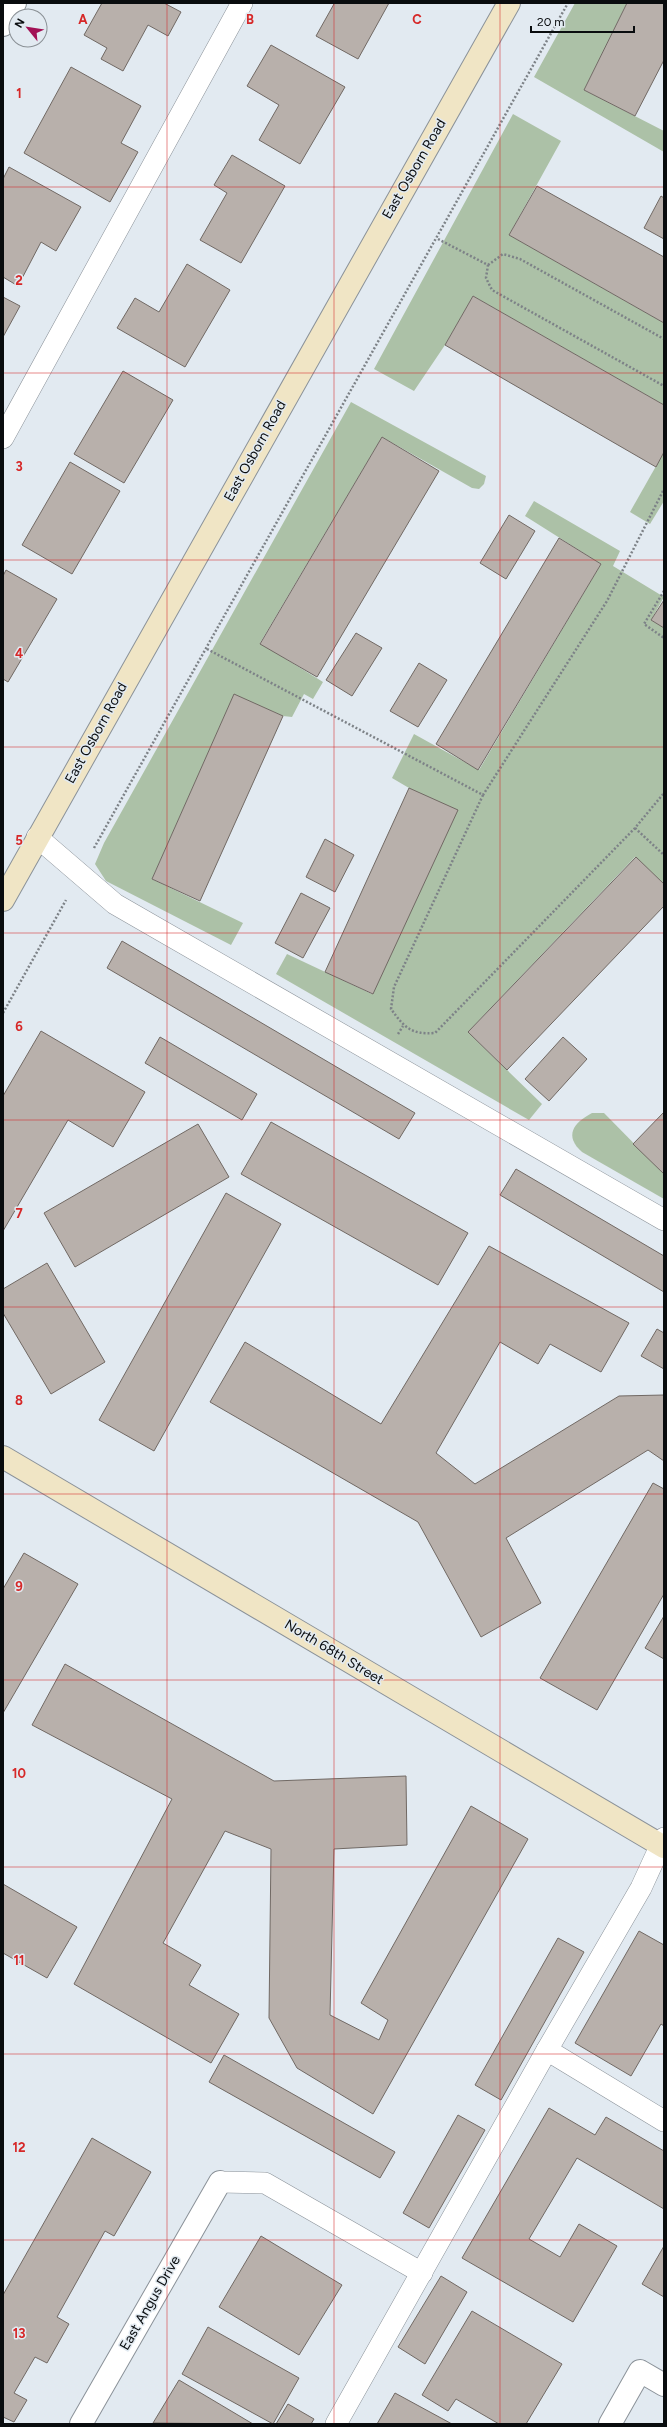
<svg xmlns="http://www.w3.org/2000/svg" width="667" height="2427" font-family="Figtree,sans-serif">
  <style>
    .green { fill: #acc1a7 }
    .building { fill: #b8b0ab; stroke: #716964 }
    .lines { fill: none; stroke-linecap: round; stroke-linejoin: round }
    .lane-casing { stroke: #8b9299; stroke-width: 22 }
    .street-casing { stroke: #8b9299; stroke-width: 24 }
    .secondary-casing { stroke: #8b9299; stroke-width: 24 }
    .path { stroke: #7d8287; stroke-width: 2.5; stroke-dasharray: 2 2; stroke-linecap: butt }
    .lane { stroke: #fff; stroke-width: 21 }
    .street { stroke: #fff; stroke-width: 22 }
    .secondary { stroke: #f0e5c5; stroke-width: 22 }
    .grid { fill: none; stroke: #d62828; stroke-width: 1; stroke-opacity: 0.55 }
    .labels { text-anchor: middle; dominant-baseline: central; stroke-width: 3; stroke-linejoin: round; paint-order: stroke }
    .street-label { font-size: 14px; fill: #090c0e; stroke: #e2eaf1 }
    .grid-label { font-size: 13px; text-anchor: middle; font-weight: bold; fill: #d62828; stroke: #e2eaf1; stroke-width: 3; stroke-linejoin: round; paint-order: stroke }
  </style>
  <rect width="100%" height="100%" fill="#e2eaf1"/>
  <g class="green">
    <polygon points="575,3 627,3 584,90 664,131 664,152 534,77"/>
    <polygon points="513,114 561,141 509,235 664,323 664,405 473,296 445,345 414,391 374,369"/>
    <polygon points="351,402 486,476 484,484 479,489 472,488 382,437 260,643 323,682 313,699 304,694 292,717 283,716 234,695 152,879 243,923 231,945 106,881 95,864 104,843"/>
    <polygon points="664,452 664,501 650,524 630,512"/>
    <polygon points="534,501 620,551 613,566 664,597 651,620 664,628 664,884 635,857 468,1032 542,1104 529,1120 276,974 287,954 372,994 409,788 392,778 414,734 479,770 601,564 525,516"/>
    <path d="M 592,1113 L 604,1113 L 664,1174 L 664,1199 L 582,1152 C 564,1136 573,1123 592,1113 Z"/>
  </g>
  <g class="building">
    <polygon points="102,3 164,3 181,12 168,36 148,25 123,71 101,59 107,48 84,35"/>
    <polygon points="331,3 389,3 358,59 316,36 334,4"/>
    <polygon points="627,3 664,3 664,60 635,116 584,90"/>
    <polygon points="271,45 345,87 300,164 259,140 279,105 247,86"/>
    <polygon points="71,67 141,106 121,143 138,152 110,202 24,153"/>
    <polygon points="232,155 285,186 241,263 200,240 227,193 214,185"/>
    <polygon points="9,167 81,207 56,251 41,242 18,286 3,277 3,179"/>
    <polygon points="537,186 664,257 664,323 509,235"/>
    <polygon points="661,196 664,198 664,239 644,228"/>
    <polygon points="187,264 230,290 185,367 117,328 135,298 159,312"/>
    <polygon points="473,296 664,405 664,452 656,467 445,345"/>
    <polygon points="3,297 20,306 3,337"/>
    <polygon points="123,371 173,400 124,483 74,454"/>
    <polygon points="382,437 439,471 317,677 260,644"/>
    <polygon points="70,462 120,491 72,574 22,545"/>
    <polygon points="509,515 535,531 506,579 480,563"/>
    <polygon points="559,538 601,564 478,770 436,744"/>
    <polygon points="6,570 57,599 8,682 3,679 3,576"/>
    <polygon points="664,600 664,628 651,620"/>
    <polygon points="356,633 382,648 352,696 326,680"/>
    <polygon points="419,663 447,680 418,727 390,711"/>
    <polygon points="234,694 283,716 200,901 152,879"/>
    <polygon points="409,788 458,810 373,994 325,972"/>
    <polygon points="325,839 354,855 335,892 306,877"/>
    <polygon points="636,857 664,884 664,906 507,1070 468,1032"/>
    <polygon points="301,893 330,908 303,958 275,943"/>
    <polygon points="122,941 415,1113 399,1139 107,968"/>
    <polygon points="41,1031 145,1092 113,1147 68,1120 3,1231 3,1096"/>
    <polygon points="160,1037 257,1094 242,1120 145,1063"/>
    <polygon points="563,1037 587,1059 549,1101 525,1079"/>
    <polygon points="664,1112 664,1174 633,1144"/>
    <polygon points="271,1122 468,1233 438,1285 241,1174"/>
    <polygon points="198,1124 229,1177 75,1267 44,1213"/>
    <polygon points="516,1169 664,1256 664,1292 500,1195"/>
    <polygon points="226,1193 281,1224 154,1451 99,1420"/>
    <polygon points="489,1246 629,1323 601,1372 550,1344 538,1364 500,1342 436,1453 475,1484 619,1396 664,1395 664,1461 648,1450 506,1538 541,1603 481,1637 418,1522 210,1402 245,1342 381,1424"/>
    <polygon points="47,1263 105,1362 51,1394 3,1313 3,1289"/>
    <polygon points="657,1329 664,1333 664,1369 641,1356"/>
    <polygon points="653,1483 664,1489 664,1594 597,1710 540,1678"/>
    <polygon points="24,1553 78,1584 3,1713 3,1589"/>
    <polygon points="664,1616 664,1659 645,1648"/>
    <polygon points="65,1664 274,1781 406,1776 407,1845 334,1849 330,2015 379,2040 388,2020 361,2003 471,1806 528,1839 373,2114 297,2068 269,2018 271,1849 225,1831 163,1943 201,1965 189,1985 239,2014 211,2063 74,1984 172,1799 32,1725"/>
    <polygon points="3,1884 77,1927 47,1978 3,1953"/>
    <polygon points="639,1931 664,1945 664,2026 661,2024 631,2076 575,2043"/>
    <polygon points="558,1938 584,1952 501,2100 475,2085"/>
    <polygon points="224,2055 395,2152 380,2178 209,2082"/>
    <polygon points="549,2108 595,2135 606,2117 664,2151 664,2209 577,2158 529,2239 560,2257 579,2224 617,2246 573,2322 462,2258"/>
    <polygon points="458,2115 485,2130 429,2228 403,2213"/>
    <polygon points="92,2138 151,2172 114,2236 105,2231 57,2317 69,2324 47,2363 35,2357 14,2393 27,2400 14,2422 3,2417 3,2295"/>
    <polygon points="261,2236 342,2285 299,2355 219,2307"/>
    <polygon points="664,2246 664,2297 642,2284"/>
    <polygon points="441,2276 467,2292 425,2364 398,2347"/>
    <polygon points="472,2311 562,2364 526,2424 499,2424 456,2399 448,2411 422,2395"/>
    <polygon points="208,2327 299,2378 273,2424 182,2374"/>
    <polygon points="179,2380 253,2424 153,2423"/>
    <polygon points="395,2393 452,2424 377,2424"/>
    <polygon points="288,2404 314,2419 311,2424 276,2424"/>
  </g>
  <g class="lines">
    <defs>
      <g id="lane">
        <polyline points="3,438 242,3"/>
        <polyline points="37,837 115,904 664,1220"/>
        <polyline points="547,2050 664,2121"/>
        <polyline points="220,2182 265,2183 422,2273"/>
        <polyline points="336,2424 547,2050 641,1888 664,1838"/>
      </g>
      <g id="street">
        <polyline points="3,25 15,3"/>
        <polyline points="81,2424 220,2182"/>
        <polyline points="610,2424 640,2371 664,2385"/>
      </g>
      <g id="secondary">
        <polyline points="3,900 509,3"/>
        <polyline points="3,1457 664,1847"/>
      </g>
    </defs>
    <use href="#lane" class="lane-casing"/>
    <use href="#street" class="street-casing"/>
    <use href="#secondary" class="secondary-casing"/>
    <g class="path">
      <polyline points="438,239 488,265 486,278 492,290 664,386"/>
      <polyline points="488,265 503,254 520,259 664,339"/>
      <polyline points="664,591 644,624 664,638"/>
      <polyline points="207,649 483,795 607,601 664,489"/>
      <path d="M 483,795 L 394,987 L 391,1009 C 404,1027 411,1035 435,1033 L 635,828 L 664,793"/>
      <polyline points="635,828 664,855"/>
      <polyline points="94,848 568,3"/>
      <polyline points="3,1013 66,900"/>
      <polyline points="398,1034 403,1026"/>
    </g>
    <use href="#lane" class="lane"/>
    <use href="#street" class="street"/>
    <use href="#secondary" class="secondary"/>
  </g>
  <path class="grid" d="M 167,3 L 167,2424M 334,3 L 334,2424M 500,3 L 500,2424M 3,187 L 664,187M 3,373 L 664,373M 3,560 L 664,560M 3,747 L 664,747M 3,933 L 664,933M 3,1120 L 664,1120M 3,1307 L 664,1307M 3,1494 L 664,1494M 3,1680 L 664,1680M 3,1867 L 664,1867M 3,2054 L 664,2054M 3,2240 L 664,2240"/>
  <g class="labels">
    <g class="street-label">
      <text transform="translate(414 169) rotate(-60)">East Osborn Road</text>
      <text transform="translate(255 451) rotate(-61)">East Osborn Road</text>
      <text transform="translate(96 733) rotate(-61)">East Osborn Road</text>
      <text transform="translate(334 1652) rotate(31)">North 68th Street</text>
      <text transform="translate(150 2303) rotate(-60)">East Angus Drive</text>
    </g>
  </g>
  <g class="grid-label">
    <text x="83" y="24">A</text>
    <text x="250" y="24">B</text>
    <text x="417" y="24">C</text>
    <text x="19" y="98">1</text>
    <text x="19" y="285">2</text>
    <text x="19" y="471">3</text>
    <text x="19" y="658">4</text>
    <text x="19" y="845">5</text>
    <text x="19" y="1031">6</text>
    <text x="19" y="1218">7</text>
    <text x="19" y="1405">8</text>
    <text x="19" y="1591">9</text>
    <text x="19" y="1778">10</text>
    <text x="19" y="1965">11</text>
    <text x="19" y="2152">12</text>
    <text x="19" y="2338">13</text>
  </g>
  <rect width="667" height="2427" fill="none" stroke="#090c0e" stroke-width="8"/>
  <g transform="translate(28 28) rotate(300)"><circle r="19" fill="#e2eaf1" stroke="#8b9196"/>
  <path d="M0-3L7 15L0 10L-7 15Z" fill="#a21155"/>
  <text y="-6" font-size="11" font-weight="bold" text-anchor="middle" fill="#090c0e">N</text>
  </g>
  <path d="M531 26v6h103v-6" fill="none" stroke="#090c0e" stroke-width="2"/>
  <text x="537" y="26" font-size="12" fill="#090c0e" stroke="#e2eaf1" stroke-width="3" paint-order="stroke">20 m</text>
</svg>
